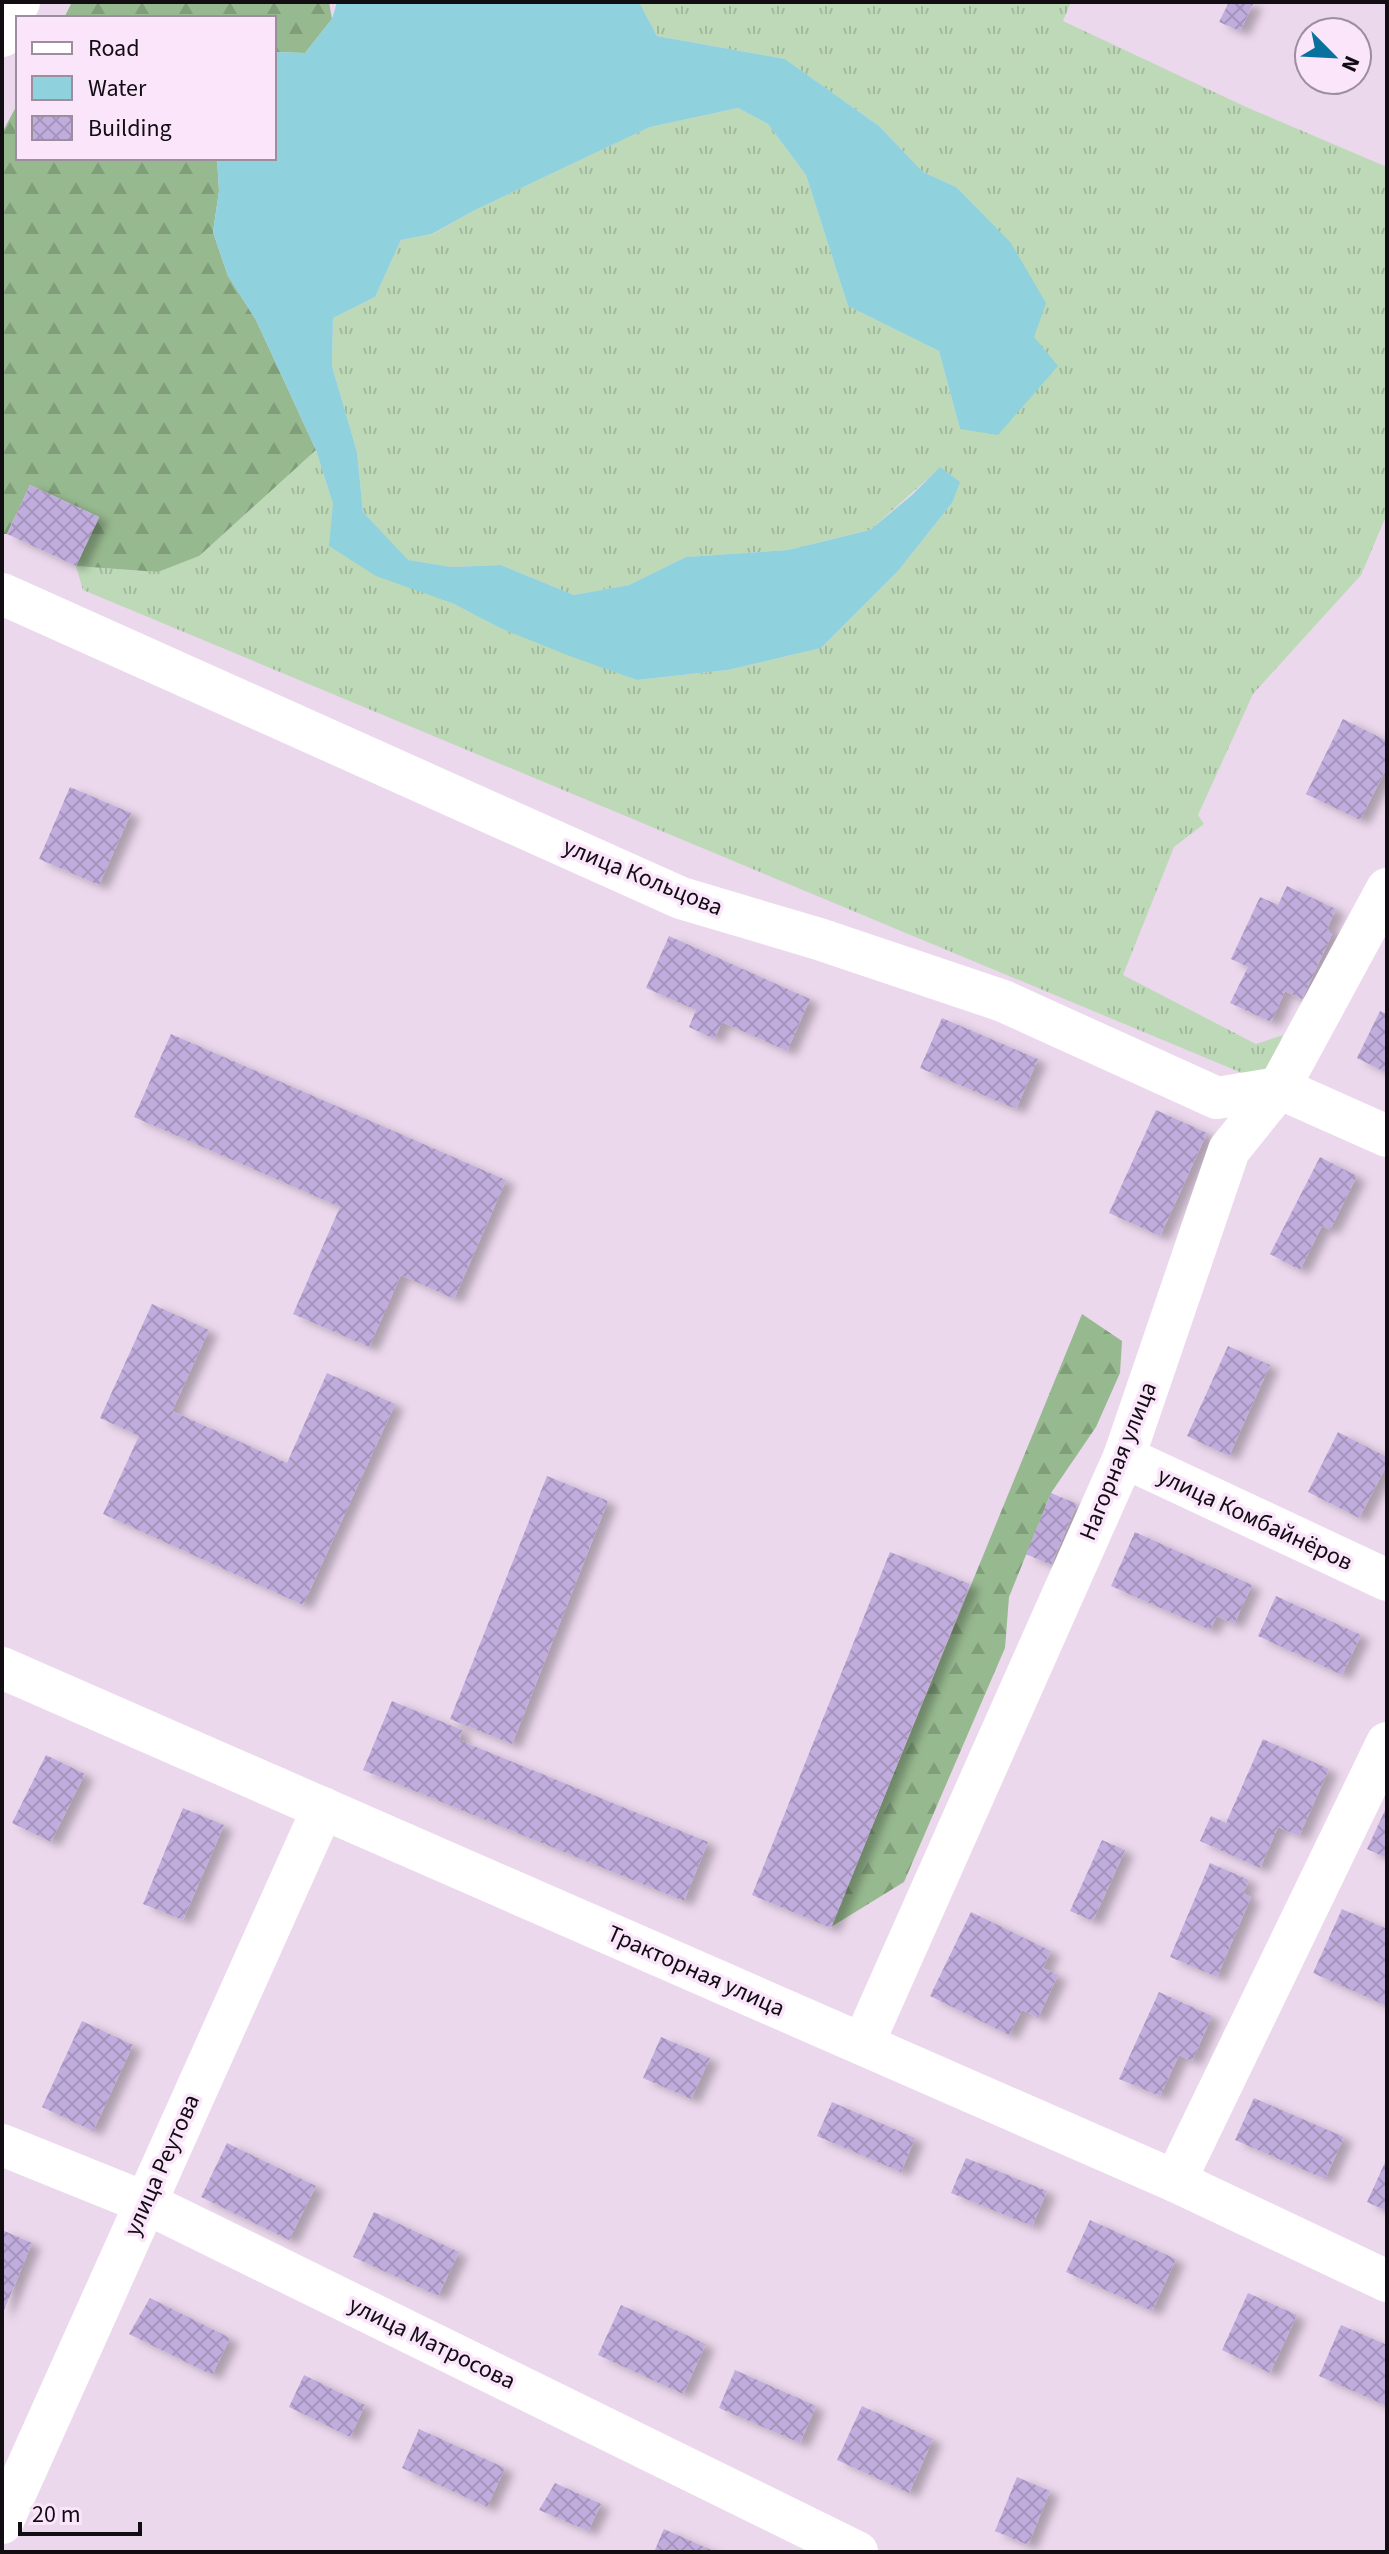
<svg xmlns="http://www.w3.org/2000/svg" width="1389" height="2554" font-family="'Source Sans 3',sans-serif">
  <style>
    .grass { fill: url(#grass-tufts) }
    .forest { fill: url(#forest-firs) }
    .water { fill: #8fd2de }
    .building { fill: url(#building-cross-hatch); filter: url(#shadow) }
    .lines { fill: none; stroke-linecap: round; stroke-linejoin: round }
    .street { stroke: #fff; stroke-width: 42 }
    .secondary { stroke: #fff; stroke-width: 44 }
    .labels { text-anchor: middle; dominant-baseline: central; stroke-width: 7; stroke-linejoin: round; paint-order: stroke }
    .street-label { font-size: 24px; fill: #120c13; stroke: #fae5fa }
  </style>
  <defs>
    <pattern id="grass-tufts" width="24" height="20" patternUnits="userSpaceOnUse" patternTransform="scale(2)"><rect width="24" height="20" fill="#bdd9b7"/><path d="M3 7l-1-3M5 7V3M7 7l1-3M15 17l-1-3M17 17v-4M19 17l1-3" fill="none" stroke="#a1b99c"/></pattern>
    <pattern id="forest-firs" width="22" height="20" patternUnits="userSpaceOnUse" patternTransform="scale(2)"><rect width="22" height="20" fill="#97b98f"/><path d="M5 1l3.5 6h-7zM16 11l3.5 6h-7z" fill="#819e7a"/></pattern>
    <pattern id="building-cross-hatch" width="8" height="8" patternUnits="userSpaceOnUse" patternTransform="scale(2)"><rect width="8" height="8" fill="#c1addd"/><path d="M0 0l8 8M0 8l8-8" fill="none" stroke="#a594bd"/></pattern>
    <filter id="shadow"><feDropShadow dx="9" dy="5" stdDeviation="4" flood-color="#0004"/></filter>
  </defs>
  <rect width="100%" height="100%" fill="#ecd8ed"/>
  <polygon class="grass" points="639,2 1071,2 1063,21 1246,107 1387,167 1387,514 1361,575 1253,694 1198,815 1204,824 1174,847 1123,975 1256,1044 1283,1035 1266,1083 83,590 76,566 158,572 198,556 316,450 333,504 452,603 500,628 637,680 728,670 821,648 898,571 952,503 941,467 870,530 788,550 686,557 629,585 574,595 501,565 451,567 407,560 363,512 357,452 332,366 333,318 375,297 401,240 433,234 475,210 650,127 738,108 768,124 806,175 848,306 939,351 960,429 1033,337 956,187 923,172 879,126 785,59 657,36"/>
  <g class="forest">
    <polygon points="72,2 329,2 332,19 305,53 274,52 274,18 64,18"/>
    <polygon points="18,103 18,158 217,158 219,191 213,232 228,276 256,320 316,450 199,556 158,572 76,566 99,517 30,485 7,534 2,534 2,133"/>
    <polygon points="1082,1314 1122,1341 1120,1373 1096,1427 1051,1493 1009,1597 1005,1648 904,1882 831,1927"/>
  </g>
  <polygon class="water" points="337,2 639,2 657,36 785,59 879,126 923,172 956,187 1011,243 1046,303 1034,337 1058,366 998,435 960,429 939,351 848,306 806,175 768,124 738,108 650,127 475,210 432,234 401,240 375,297 333,318 332,366 357,452 363,512 408,560 451,567 501,565 574,595 629,585 686,557 788,550 870,530 912,495 940,467 960,482 952,503 898,571 821,648 728,670 637,680 567,655 500,628 452,603 376,576 329,546 333,504 316,450 256,320 228,276 213,232 219,191 217,158 274,158 274,52 305,53 332,19"/>
  <g class="building">
    <polygon points="1229,2 1254,2 1240,31 1219,22"/>
    <polygon points="30,485 99,517 76,566 7,534"/>
    <polygon points="1343,719 1387,741 1387,767 1360,820 1306,794"/>
    <polygon points="70,787 131,813 99,885 39,859"/>
    <polygon points="1287,886 1336,909 1327,929 1333,932 1302,999 1285,991 1271,1022 1230,1003 1248,967 1231,959 1260,897 1278,905"/>
    <polygon points="669,936 810,999 787,1051 722,1022 714,1039 689,1027 696,1010 646,988"/>
    <polygon points="1380,1011 1387,1014 1387,1073 1357,1058"/>
    <polygon points="942,1018 1038,1059 1016,1109 920,1068"/>
    <polygon points="171,1034 506,1180 454,1299 401,1275 369,1347 293,1314 340,1207 134,1117"/>
    <polygon points="1156,1110 1207,1133 1160,1236 1109,1213"/>
    <polygon points="1320,1157 1357,1176 1330,1230 1322,1226 1300,1270 1270,1254"/>
    <polygon points="152,1304 209,1330 172,1411 287,1463 327,1373 395,1404 303,1605 103,1514 139,1436 100,1418"/>
    <polygon points="1228,1346 1270,1365 1229,1456 1187,1436"/>
    <polygon points="1338,1432 1387,1457 1387,1465 1359,1518 1308,1492"/>
    <polygon points="547,1476 608,1501 512,1744 450,1719"/>
    <polygon points="1051,1493 1077,1504 1051,1565 1026,1554"/>
    <polygon points="1135,1532 1252,1585 1234,1624 1217,1616 1210,1630 1111,1586"/>
    <polygon points="890,1552 970,1584 831,1928 752,1895"/>
    <polygon points="1276,1596 1361,1635 1342,1675 1258,1636"/>
    <polygon points="392,1701 462,1730 459,1740 708,1842 684,1901 363,1770"/>
    <polygon points="1263,1739 1329,1769 1299,1836 1278,1827 1260,1868 1200,1841 1211,1816 1226,1823"/>
    <polygon points="46,1755 85,1774 51,1842 12,1823"/>
    <polygon points="1387,1806 1387,1858 1367,1849"/>
    <polygon points="183,1808 224,1825 183,1920 143,1904"/>
    <polygon points="1102,1840 1125,1850 1093,1921 1070,1911"/>
    <polygon points="1210,1863 1249,1880 1243,1893 1251,1897 1217,1977 1170,1957"/>
    <polygon points="1342,1909 1387,1929 1387,2006 1313,1973"/>
    <polygon points="971,1912 1051,1951 1043,1968 1058,1975 1038,2018 1022,2010 1009,2035 930,1996"/>
    <polygon points="1159,1992 1212,2016 1192,2061 1179,2055 1160,2096 1119,2079"/>
    <polygon points="82,2021 133,2045 93,2131 42,2107"/>
    <polygon points="661,2037 710,2058 691,2099 643,2078"/>
    <polygon points="1254,2098 1344,2137 1325,2179 1235,2140"/>
    <polygon points="832,2102 915,2138 901,2172 817,2136"/>
    <polygon points="227,2143 316,2186 289,2240 201,2197"/>
    <polygon points="966,2158 1047,2191 1032,2226 951,2193"/>
    <polygon points="1387,2158 1387,2211 1367,2202"/>
    <polygon points="374,2212 459,2252 438,2296 353,2257"/>
    <polygon points="1090,2220 1176,2259 1152,2311 1066,2272"/>
    <polygon points="2,2230 32,2243 2,2315"/>
    <polygon points="1248,2293 1297,2315 1270,2373 1222,2350"/>
    <polygon points="150,2298 230,2338 212,2375 129,2334"/>
    <polygon points="621,2305 706,2344 683,2394 598,2355"/>
    <polygon points="1341,2325 1387,2345 1387,2406 1319,2376"/>
    <polygon points="735,2370 816,2406 800,2443 719,2408"/>
    <polygon points="304,2375 365,2405 350,2437 289,2407"/>
    <polygon points="862,2406 933,2439 909,2493 837,2460"/>
    <polygon points="419,2429 505,2468 487,2507 402,2468"/>
    <polygon points="1017,2477 1050,2491 1028,2545 995,2531"/>
    <polygon points="555,2483 601,2504 588,2531 539,2510"/>
    <polygon points="664,2529 716,2552 654,2552"/>
  </g>
  <g class="lines">
    <g class="street">
      <polyline points="2,594 681,898 819,939 1003,1001 1217,1098 1279,1088 1387,1136"/>
      <polyline points="1124,1457 1387,1580"/>
      <polyline points="2,1668 1175,2181 1387,2281"/>
      <polyline points="863,2044 1124,1457 1229,1150 1279,1088 1387,889"/>
      <polyline points="2,2145 146,2203 857,2552"/>
      <polyline points="1175,2181 1387,1743"/>
      <polyline points="2,2523 323,1808"/>
    </g>
    <polyline class="secondary" points="2,35 18,2"/>
  </g>
  <g class="labels">
    <g class="street-label">
      <text transform="translate(643 877) rotate(22)">улица Кольцова</text>
      <text transform="translate(1118 1461) rotate(-68)">Нагорная улица</text>
      <text transform="translate(1255 1519) rotate(25)">улица Комбайнёров</text>
      <text transform="translate(696 1971) rotate(24)">Тракторная улица</text>
      <text transform="translate(162 2165) rotate(-66)">улица Реутова</text>
      <text transform="translate(432 2343) rotate(26)">улица Матросова</text>
    </g>
  </g>
  <rect width="1389" height="2554" fill="none" stroke="#120c13" stroke-width="8"/>
  <rect x="16" y="16" width="260" height="144" fill="#fae5fa" stroke="#9d8e9e" stroke-width="2"/>
  <rect x="32" y="42" width="40" height="12" fill="#ffffff" stroke="#9d8e9e" stroke-width="2"/>
  <text x="88" y="56" font-size="24" fill="#120c13">Road</text>
  <rect x="32" y="76" width="40" height="24" fill="#8fd2de" stroke="#9d8e9e" stroke-width="2"/>
  <text x="88" y="96" font-size="24" fill="#120c13">Water</text>
  <rect x="32" y="116" width="40" height="24" fill="url(#building-cross-hatch)" stroke="#9d8e9e" stroke-width="2"/>
  <text x="88" y="136" font-size="24" fill="#120c13">Building</text>
  <g transform="translate(1333 56) rotate(114)"><circle r="38" fill="#fae5fa" stroke="#9d8e9e" stroke-width="2"/>
  <path d="M0-6L14 30L0 20L-14 30Z" fill="#09719d"/>
  <text y="-12" font-size="22" font-weight="bold" text-anchor="middle" fill="#120c13">N</text>
  </g>
  <path d="M20 2522v12h120v-12" fill="none" stroke="#120c13" stroke-width="4"/>
  <text x="32" y="2522" font-size="24" fill="#120c13" stroke="#fae5fa" stroke-width="6" paint-order="stroke">20 m</text>
</svg>
